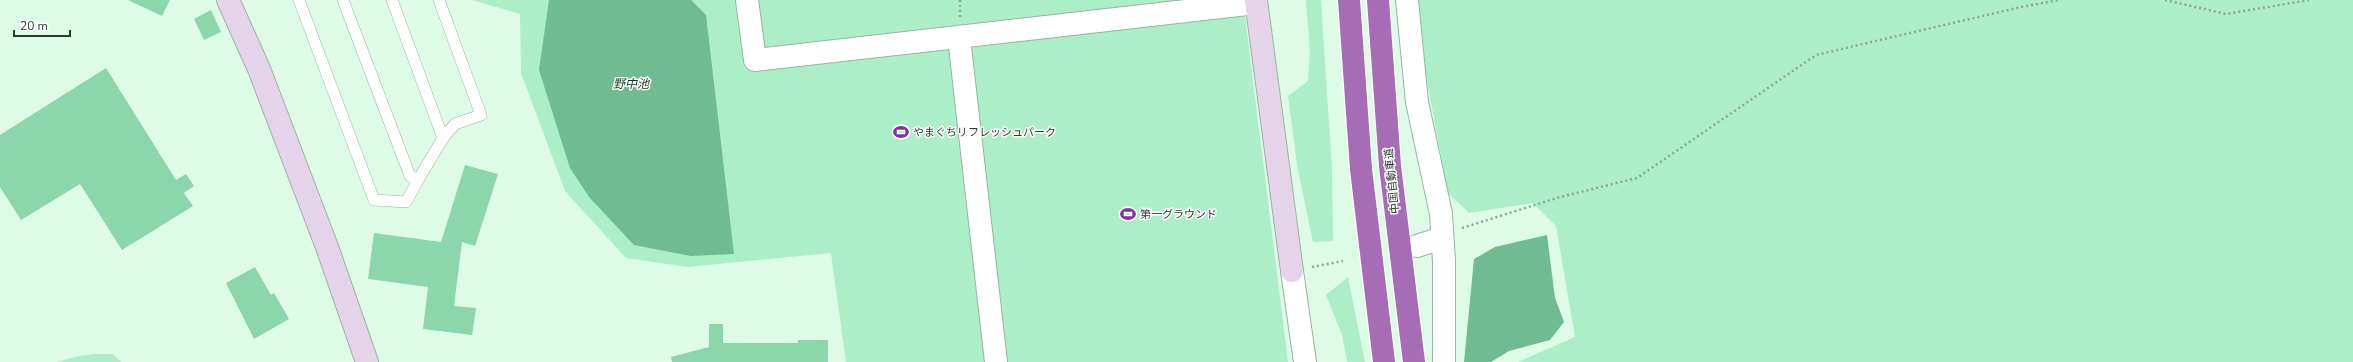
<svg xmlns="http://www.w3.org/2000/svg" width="2353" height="362" font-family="'Nunito Sans','Noto Sans JP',sans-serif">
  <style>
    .green { fill: #abeec7 }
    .water { fill: #70bb91 }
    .building { fill: #8bd6ab }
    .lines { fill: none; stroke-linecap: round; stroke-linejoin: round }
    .lane-casing { stroke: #98b4a2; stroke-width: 12 }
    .street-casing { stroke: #98b4a2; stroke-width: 24 }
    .secondary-casing { stroke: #98b4a2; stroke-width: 24 }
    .highway-casing { stroke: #fff; stroke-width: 24 }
    .path { stroke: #8fa597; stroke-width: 2.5; stroke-dasharray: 2 3; stroke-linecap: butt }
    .lane { stroke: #fff; stroke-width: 11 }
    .street { stroke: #fff; stroke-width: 22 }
    .secondary { stroke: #e5d3e9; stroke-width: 22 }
    .highway { stroke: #a76cb6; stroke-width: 22 }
    .labels { text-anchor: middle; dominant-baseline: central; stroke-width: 3; stroke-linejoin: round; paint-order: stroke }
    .poi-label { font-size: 11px; fill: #2d3932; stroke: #fff; text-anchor: start }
    .street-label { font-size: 11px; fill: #2d3932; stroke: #fff }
    .water-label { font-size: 12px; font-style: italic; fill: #143624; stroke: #fff }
  </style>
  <rect width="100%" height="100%" fill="#defbe8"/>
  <g class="green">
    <polygon points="472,0 1243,0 1288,362 846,362 831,253 688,267 626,258 565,191 521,73 520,14"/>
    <polygon points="1306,0 1321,0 1332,170 1333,241 1313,242 1297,165 1288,96 1308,81 1310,51"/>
    <polygon points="1418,0 2353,0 2353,362 1518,362 1575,337 1556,226 1533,203 1469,213 1448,193 1419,39"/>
    <polygon points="1348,277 1365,362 1347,362 1342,335 1326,295"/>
    <polygon points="96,354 113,354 121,362 56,362 79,356"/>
  </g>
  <g class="water">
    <polygon points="549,0 691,0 706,15 734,254 691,256 634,245 589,197 570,168 539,70"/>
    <polygon points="1547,235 1555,298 1564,322 1550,340 1509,351 1491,362 1464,362 1474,259 1495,247"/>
  </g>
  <g class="building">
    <polygon points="128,0 170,0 162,16"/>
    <polygon points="211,10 221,32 204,40 194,19"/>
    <polygon points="106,68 176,180 186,174 194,186 184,193 193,206 122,250 80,184 21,220 0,187 0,135"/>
    <polygon points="465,165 498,174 475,246 462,242 454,306 476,308 472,335 423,329 428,287 368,279 374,233 441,242"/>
    <polygon points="255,267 271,295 274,293 289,319 254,339 226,283"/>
    <polygon points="709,324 723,324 723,343 798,343 798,340 828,340 828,362 672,362 671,357 709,347"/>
  </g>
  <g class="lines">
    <defs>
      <g id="lane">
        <polyline points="299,0 374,200 406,202 418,180 410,176 343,0"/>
        <polyline points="392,0 443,138"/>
        <polyline points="418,180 443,138 455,124 481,115 439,0"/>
      </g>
      <g id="street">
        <polyline points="747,0 755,60 1256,3"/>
        <polyline points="1407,0 1417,102 1441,214 1444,261 1444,362"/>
        <polyline points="959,38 996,362"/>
        <polyline points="1417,246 1442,238"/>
        <polyline points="1292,271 1305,362"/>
      </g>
      <g id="secondary">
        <polyline points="228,0 259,69 327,247 367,362"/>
        <polyline points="1256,0 1292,271"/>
      </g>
      <g id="highway">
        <polyline points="1349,0 1361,169 1384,362"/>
        <polyline points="1378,0 1390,166 1414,362"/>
      </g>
    </defs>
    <use href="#lane" class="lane-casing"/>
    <use href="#street" class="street-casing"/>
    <use href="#secondary" class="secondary-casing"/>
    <use href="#highway" class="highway-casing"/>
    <g class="path">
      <polyline points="2165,0 2226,14 2309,0"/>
      <polyline points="960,17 960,0"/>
      <polyline points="1462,228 1560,197 1637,178 1816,55 2021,7 2059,0"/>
      <polyline points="1312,267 1343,261"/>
    </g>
    <use href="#lane" class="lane"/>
    <use href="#street" class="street"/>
    <use href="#secondary" class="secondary"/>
    <use href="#highway" class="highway"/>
  </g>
  <defs>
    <symbol id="stadium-bare" viewBox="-9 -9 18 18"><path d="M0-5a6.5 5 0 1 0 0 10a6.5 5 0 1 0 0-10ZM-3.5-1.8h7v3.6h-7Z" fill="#88319e" stroke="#fff" stroke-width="2.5" paint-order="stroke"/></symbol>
  </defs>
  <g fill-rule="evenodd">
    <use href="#stadium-bare" x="890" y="121" width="22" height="22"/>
    <use href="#stadium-bare" x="1117" y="203" width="22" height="22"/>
  </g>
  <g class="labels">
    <g class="poi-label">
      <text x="913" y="132">やまぐちリフレッシュパーク</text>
      <text x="1140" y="214">第一グラウンド</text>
    </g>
    <g class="street-label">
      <text transform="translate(1392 181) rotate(-96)">中国自動車道</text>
    </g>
    <g class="water-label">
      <text x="631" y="84">野中池</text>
    </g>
  </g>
  <path d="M14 30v6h56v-6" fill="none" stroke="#2d3932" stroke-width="2"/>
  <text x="20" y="30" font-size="12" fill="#2d3932" stroke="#ffffff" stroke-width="3" paint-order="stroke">20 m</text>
</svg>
